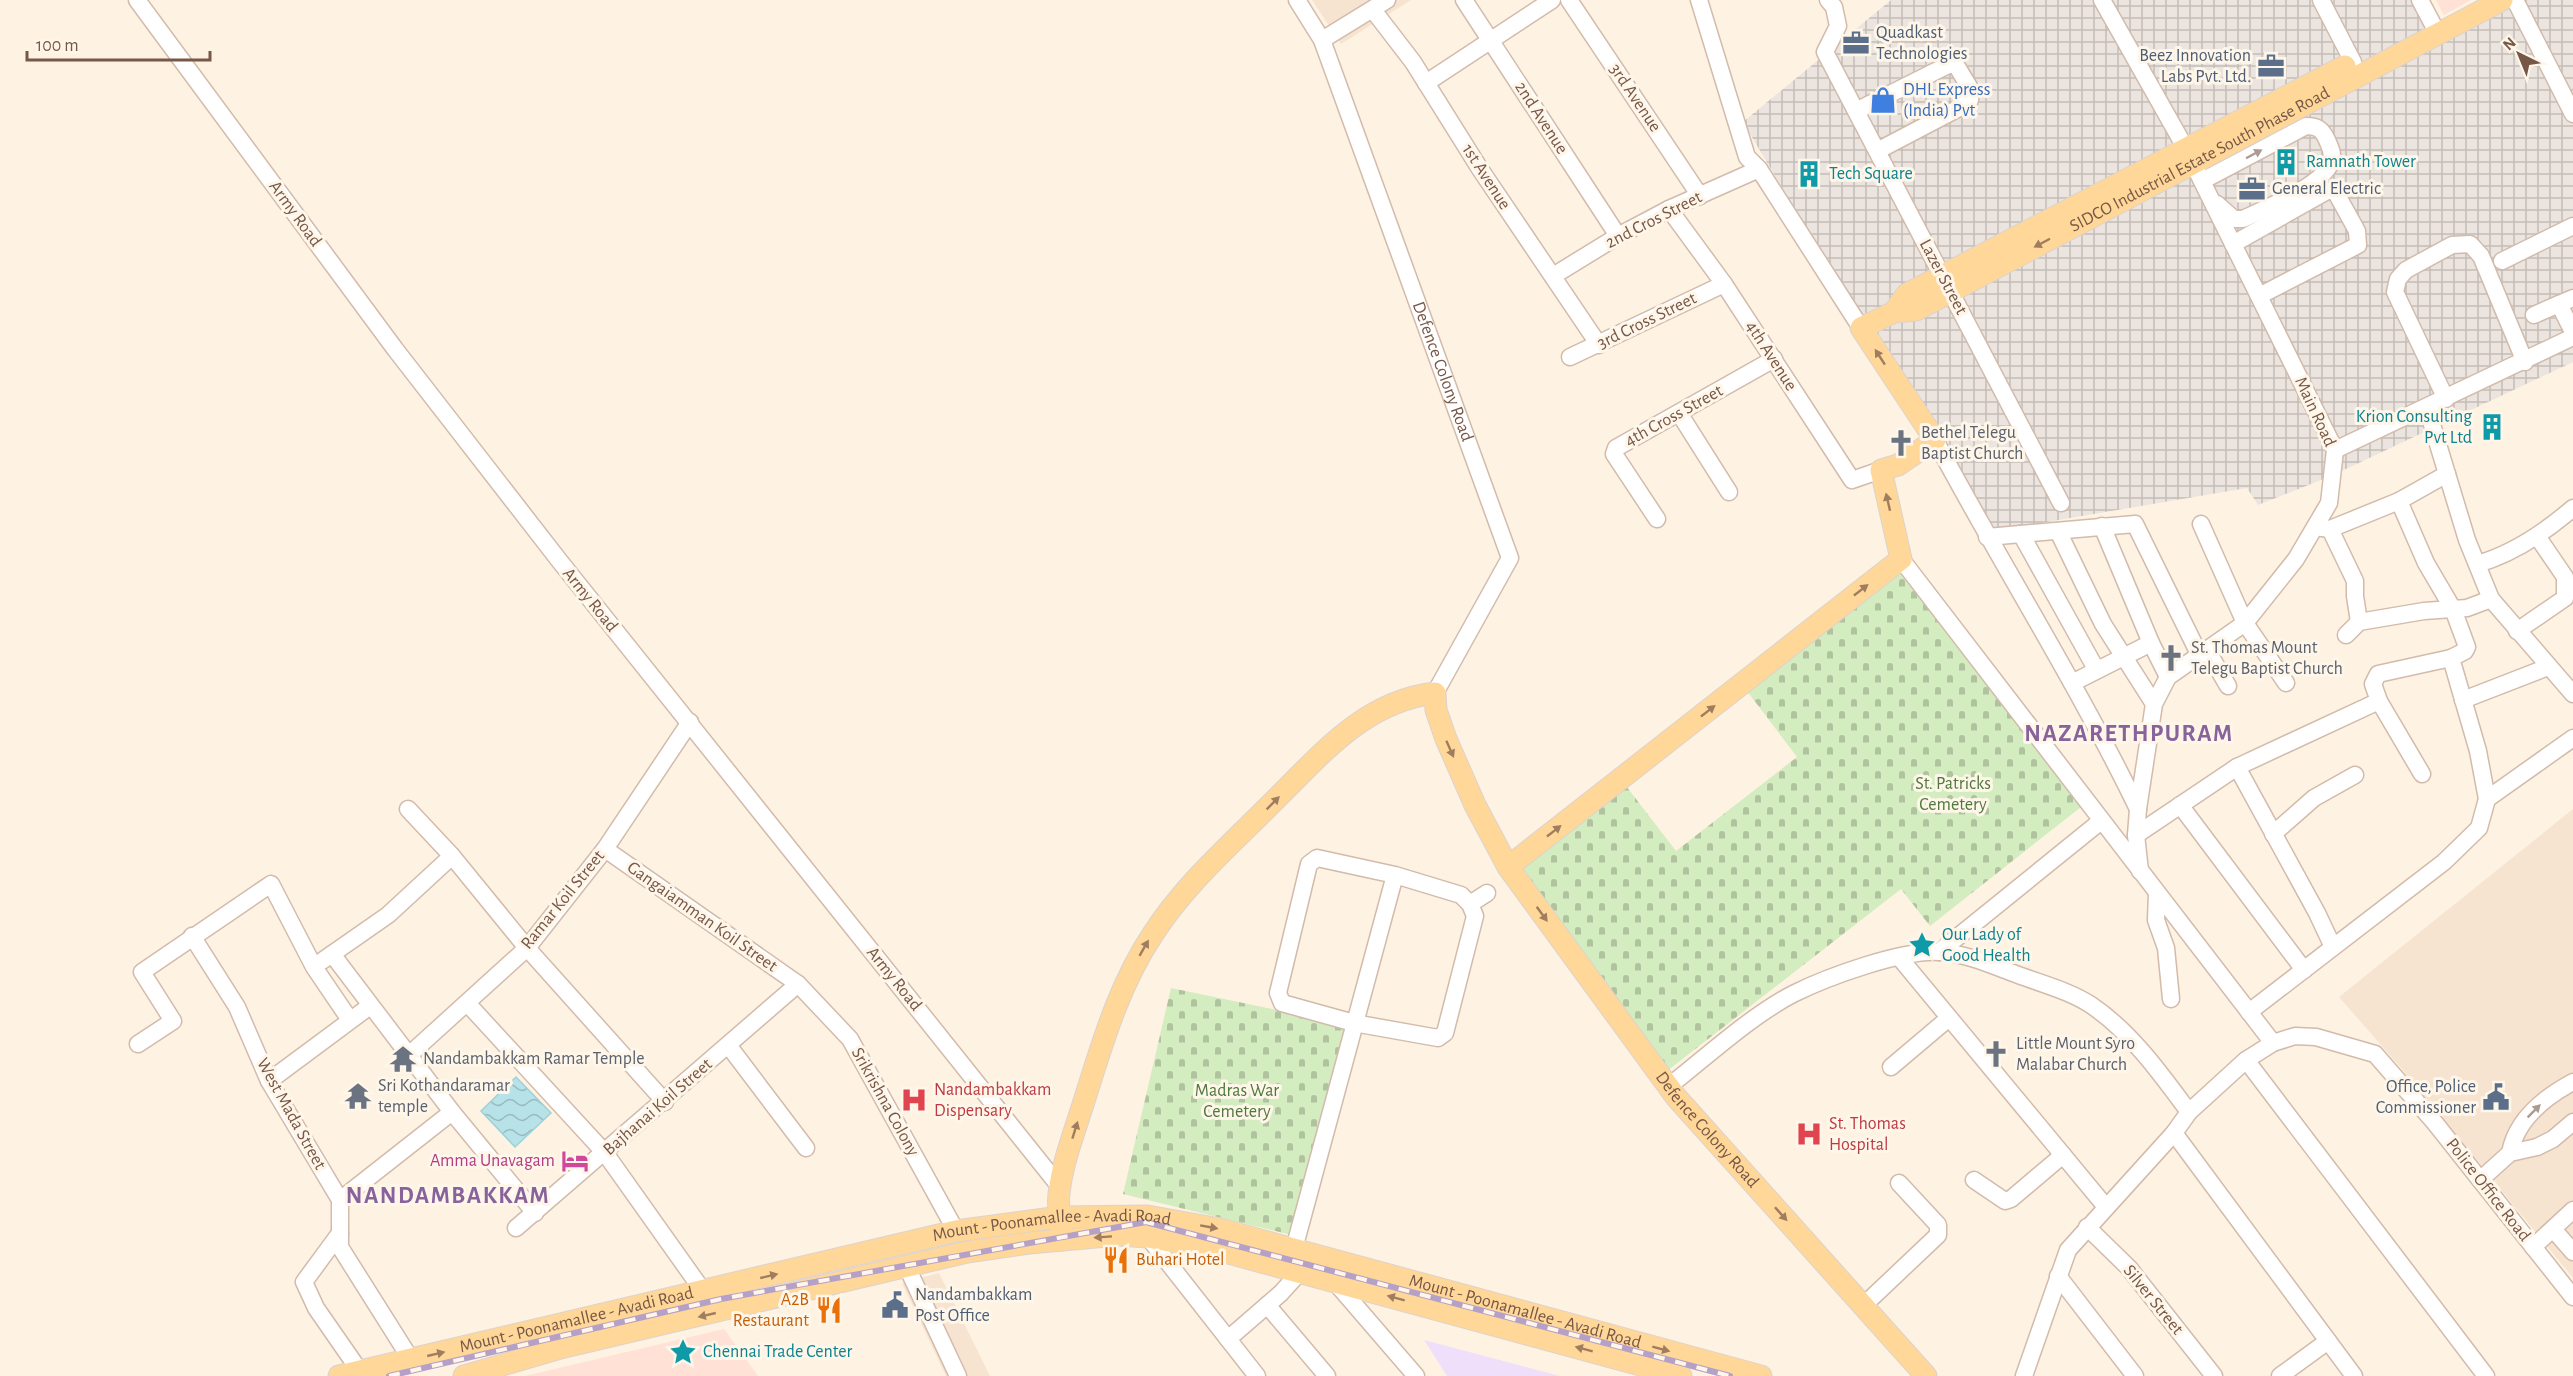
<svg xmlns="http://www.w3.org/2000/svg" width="2573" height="1376" font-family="'Alegreya Sans',sans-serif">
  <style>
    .residential { fill: #f6e4d0 }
    .commercial { fill: #ffe1d5 }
    .industrial { fill: url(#industrial-grid) }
    .education { fill: #f0dffa }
    .cemetery { fill: url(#cemetery-stones) }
    .water { fill: url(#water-waves); stroke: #9bd2db; stroke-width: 1.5 }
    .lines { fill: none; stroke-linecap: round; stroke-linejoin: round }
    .minor-casing { stroke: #d2bbab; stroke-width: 19 }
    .major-casing { stroke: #dcd3cf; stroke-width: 23 }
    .minor { stroke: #fff; stroke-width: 16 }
    .major { stroke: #ffd798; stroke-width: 21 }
    .rail-casing { stroke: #b5a0c8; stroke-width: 6 }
    .rail { stroke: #fff6ea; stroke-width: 4; stroke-dasharray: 11; stroke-linecap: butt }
    .oneway { fill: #ad9a91 }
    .oneway2 { fill: #a07d5f }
    .labels { text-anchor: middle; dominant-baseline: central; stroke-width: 6; stroke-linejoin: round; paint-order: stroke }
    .service-label { font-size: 18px; fill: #4e5e75; stroke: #fff6ea; text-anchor: start }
    .shop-label { font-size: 18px; fill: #366cbe; stroke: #fff6ea; text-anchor: start }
    .street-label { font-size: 18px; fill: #775747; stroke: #fff6ea }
    .culture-label { font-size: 18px; fill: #0d838f; stroke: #fff6ea; text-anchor: start }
    .worship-label { font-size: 18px; fill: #5b616d; stroke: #fff6ea; text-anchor: start }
    .park-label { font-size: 18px; fill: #4e783c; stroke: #fff6ea }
    .health-label { font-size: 18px; fill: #be3a42; stroke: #fff6ea; text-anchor: start }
    .hotel-label { font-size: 18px; fill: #b23c85; stroke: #fff6ea; text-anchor: end }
    .food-label { font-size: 18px; fill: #c56008; stroke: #fff6ea; text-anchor: start }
    .district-label { font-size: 24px; font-weight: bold; letter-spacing: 1.5px; fill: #87629b; stroke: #fff6ea }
  </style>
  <defs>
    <pattern id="industrial-grid" width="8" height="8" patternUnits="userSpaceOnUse" patternTransform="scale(1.5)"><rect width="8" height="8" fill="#ece4de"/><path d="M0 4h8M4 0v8" fill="none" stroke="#c4bcb6"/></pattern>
    <pattern id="cemetery-stones" width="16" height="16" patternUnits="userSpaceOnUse" patternTransform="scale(1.5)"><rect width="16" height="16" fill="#d3ecc0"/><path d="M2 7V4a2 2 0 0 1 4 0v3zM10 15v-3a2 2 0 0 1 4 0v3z" fill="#b0c29e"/></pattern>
    <pattern id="water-waves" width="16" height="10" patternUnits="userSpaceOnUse" patternTransform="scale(1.5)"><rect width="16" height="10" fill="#b6e2e8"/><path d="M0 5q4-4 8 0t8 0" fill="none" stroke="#99babe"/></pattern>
  </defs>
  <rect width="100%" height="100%" fill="#fef2e2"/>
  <g class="residential">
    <polygon points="1312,0 1411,0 1341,44"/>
    <polygon points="2573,809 2573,1278 2402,1069 2339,997"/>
    <polygon points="939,1273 990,1376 946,1376 902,1283"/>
  </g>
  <g class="commercial">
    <polygon points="2436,0 2471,0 2444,15"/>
    <polygon points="724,1329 758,1376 525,1376"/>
  </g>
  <polygon class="industrial" points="1891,0 2429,0 2441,22 2482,0 2573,0 2573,362 2331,476 2258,505 2247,488 1987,532 1743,122"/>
  <polygon class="education" points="1424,1340 1560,1376 1447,1376"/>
  <g class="cemetery">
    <polygon points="1903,569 2086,803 1930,926 1901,889 1667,1071 1520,869 1626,786 1676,851 1797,757 1747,691"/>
    <polygon points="1171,988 1350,1025 1296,1236 1123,1194"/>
  </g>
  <polygon class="water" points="516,1077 551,1113 515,1147 481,1111"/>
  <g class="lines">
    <defs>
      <g id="minor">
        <polyline points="137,0 395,349 558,559 1060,1187"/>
        <path id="s1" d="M 1297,0 L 1322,40 L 1510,558 L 1435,693"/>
        <polyline points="1464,0 1618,236"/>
        <polyline points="1569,0 1700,196"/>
        <polyline points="1699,0 1747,157 1759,169 1861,328"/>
        <polyline points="1828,0 1834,7 1838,26 1825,52 2061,503"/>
        <polyline points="2102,0 2186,149 2335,450 2329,503 2296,559 2245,623 2168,677 2154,704 2138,809 2136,835 2140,871"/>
        <polyline points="2321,0 2353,62"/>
        <polyline points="2420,0 2438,34"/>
        <polyline points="2515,0 2573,114"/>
        <polyline points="1373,10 1413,62 1480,169 1599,345"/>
        <polyline points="1322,40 1387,0"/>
        <polyline points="1426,83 1552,0"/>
        <polyline points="1856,111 1948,65 1956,65 1971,90 1970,100 1961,107 1877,151"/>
        <path d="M 2202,181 L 2306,126 C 2317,126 2322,129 2327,140 C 2330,147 2334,154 2331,162 C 2324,185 2264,209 2243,219 L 2234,219 L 2217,204"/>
        <polyline points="1669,209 1724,284 1852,480 1881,470"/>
        <polyline points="2233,244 2327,191 2335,191 2357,231 2358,245 2259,296"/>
        <polyline points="2502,261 2573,226"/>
        <polyline points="1553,276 1618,236 1669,209 1759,169"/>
        <polyline points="2573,298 2559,304 2573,332"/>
        <polyline points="2534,315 2559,304"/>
        <polyline points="1570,357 1724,284"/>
        <polyline points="2446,399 2395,292 2398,279 2406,270 2452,245 2470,244 2481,256 2525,362"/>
        <polyline points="2427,408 2467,540 2491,599 2573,694"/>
        <polyline points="1679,413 1729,492"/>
        <path d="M 1935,440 C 2001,564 2077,683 2138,809"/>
        <polyline points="2335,450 2573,337"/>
        <polyline points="1657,519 1614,454 1616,448 1774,359"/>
        <polyline points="2201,524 2245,623 2286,683"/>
        <polyline points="2102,526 2151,643 2168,677"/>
        <polyline points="2315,527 2330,529 2399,501 2447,474"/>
        <polyline points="2330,529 2355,581 2355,596 2359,622"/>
        <polyline points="2058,531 2103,624 2154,704"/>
        <polyline points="2021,534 2096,669"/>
        <polyline points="1987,537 2135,524 2199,654"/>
        <polyline points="1901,559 2273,1043"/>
        <path d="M 2477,564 C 2513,554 2545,532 2573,508"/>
        <polyline points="2517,631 2565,598 2565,577 2537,536"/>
        <polyline points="2346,635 2359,622 2424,611 2467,608 2491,599"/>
        <polyline points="2207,650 2228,686"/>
        <polyline points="2072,683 2151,643"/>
        <polyline points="2463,700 2548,667"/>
        <polyline points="2237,767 2317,913 2333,947"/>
        <polyline points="2422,774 2379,701 2373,684 2378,674 2451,658"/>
        <polyline points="2487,799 2573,738"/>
        <polyline points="2180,805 2304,970"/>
        <polyline points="408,809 452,856 527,948 665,1102"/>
        <polyline points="2273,834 2314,798 2355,775"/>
        <polyline points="2136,835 2237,767 2379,701"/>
        <polyline points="605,849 798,984 850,1039 956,1231"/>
        <polyline points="2157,893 2156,920 2166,948 2171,999"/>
        <polyline points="1470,904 1487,893"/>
        <polyline points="192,936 237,1007 269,1081 340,1200 340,1247 410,1358"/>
        <polyline points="1939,952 2101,821"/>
        <polyline points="332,954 452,1112 535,1213"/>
        <polyline points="1899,957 2106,1207"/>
        <polyline points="322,961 388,915 452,856"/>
        <polyline points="467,1003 605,1153 703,1291"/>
        <polyline points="2249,1012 2444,862 2479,828 2487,799 2478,751 2451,658 2465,651 2467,647 2453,609 2426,563 2399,501"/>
        <polyline points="138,1044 173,1021 142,972 271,884 314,967 350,1020"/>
        <polyline points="728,1045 806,1148"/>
        <polyline points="409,1055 527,948 605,849 690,722"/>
        <polyline points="2246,1060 2486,1376"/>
        <polyline points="1891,1067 1949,1018"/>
        <polyline points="269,1081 370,1006"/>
        <path d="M 1668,1087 C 1705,1058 1752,1015 1793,994 C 1827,977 1903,949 1941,952 C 1969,954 1998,968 2024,977 C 2046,985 2071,992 2091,1005 C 2131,1032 2161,1074 2189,1112"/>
        <polyline points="2174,1133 2354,1376"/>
        <path d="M 2510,1153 C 2516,1120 2545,1097 2573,1082"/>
        <polyline points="1974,1180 2005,1201 2011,1199 2063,1155"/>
        <polyline points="2480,1180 2510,1153 2537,1147 2553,1139 2573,1122"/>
        <polyline points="340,1200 452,1112"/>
        <polyline points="2087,1227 2129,1268 2214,1376"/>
        <polyline points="516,1228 798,984"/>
        <polyline points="2553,1229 2573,1252"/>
        <polyline points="340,1233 304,1282 316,1308 359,1370"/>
        <polyline points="1148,1237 1257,1376"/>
        <polyline points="2533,1247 2573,1210"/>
        <polyline points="1291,1260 1395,875 1317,858 1309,864 1278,993 1282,1003 1354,1023 1438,1038 1445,1033 1475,916 1470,904 1461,895 1395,875"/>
        <polyline points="906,1265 958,1376"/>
        <polyline points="2058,1276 2135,1376"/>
        <polyline points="1335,1282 1416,1376"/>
        <polyline points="1267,1305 1327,1376"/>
        <polyline points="1863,1306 1938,1235 1938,1225 1899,1183"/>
        <polyline points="1228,1339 1281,1293 1300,1272"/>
        <polyline points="2024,1376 2068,1250 2174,1133 2189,1112 2246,1060 2273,1043 2295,1036 2316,1037 2375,1054 2435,1123 2573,1297"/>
        <polyline points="2280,1376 2328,1341"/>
      </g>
      <g id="major">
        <polyline points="1894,312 1907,294 2345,66"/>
        <path id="s2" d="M 1508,867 L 1901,559 L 1881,470 L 1898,465 L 1935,440 L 1861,328 L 1894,312 L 1916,310 L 2502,0"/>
        <path id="s3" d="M 1062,1240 C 1061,1225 1057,1209 1059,1194 C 1062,1162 1076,1128 1085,1098 C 1103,1041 1120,983 1153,934 C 1187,881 1238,838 1282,793 C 1327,748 1368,701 1435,693 L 1436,710 L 1446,739 L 1475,805 L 1508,867 L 1676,1097 L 1926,1376"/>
        <path id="s4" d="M 339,1376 L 956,1231 L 1060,1217 L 1147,1216 L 1220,1229 L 1761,1376"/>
        <polyline points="464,1376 564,1347 967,1252 1029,1243 1118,1235 1148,1237 1221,1251 1681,1376"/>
      </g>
    </defs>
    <use href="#minor" class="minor-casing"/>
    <use href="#major" class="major-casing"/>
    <use href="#minor" class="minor"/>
    <use href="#major" class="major"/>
    <defs>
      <polyline id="rail" points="389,1376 721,1299 1146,1222 1730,1376"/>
    </defs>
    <use href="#rail" class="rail-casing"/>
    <use href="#rail" class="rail"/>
  </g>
  <defs><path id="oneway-solid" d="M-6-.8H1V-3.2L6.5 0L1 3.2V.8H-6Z" transform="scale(1.5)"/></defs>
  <g class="oneway">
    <use href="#oneway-solid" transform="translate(2254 154) rotate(-28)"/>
    <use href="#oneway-solid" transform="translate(2534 1111) rotate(-45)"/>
  </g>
  <g class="oneway2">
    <use href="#oneway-solid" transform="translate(2042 243) rotate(152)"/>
    <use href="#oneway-solid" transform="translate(1880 357) rotate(-123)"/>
    <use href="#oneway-solid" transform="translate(1888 502) rotate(-103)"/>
    <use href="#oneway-solid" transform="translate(1861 590) rotate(-38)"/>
    <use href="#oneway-solid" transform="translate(1708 711) rotate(-38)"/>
    <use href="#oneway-solid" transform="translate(1450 749) rotate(66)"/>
    <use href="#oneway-solid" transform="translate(1273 803) rotate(-45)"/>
    <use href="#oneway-solid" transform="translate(1554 831) rotate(-38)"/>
    <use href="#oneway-solid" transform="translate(1542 914) rotate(54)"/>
    <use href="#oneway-solid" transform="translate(1144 948) rotate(-60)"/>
    <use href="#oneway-solid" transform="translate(1075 1130) rotate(-73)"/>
    <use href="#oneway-solid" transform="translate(1781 1214) rotate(48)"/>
    <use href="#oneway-solid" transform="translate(1209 1227) rotate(10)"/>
    <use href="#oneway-solid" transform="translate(1103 1237) rotate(176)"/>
    <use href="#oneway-solid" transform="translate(769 1276) rotate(-13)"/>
    <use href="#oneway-solid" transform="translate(1396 1298) rotate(-165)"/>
    <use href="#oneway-solid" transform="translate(707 1315) rotate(167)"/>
    <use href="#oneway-solid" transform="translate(1584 1349) rotate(-165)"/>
    <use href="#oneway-solid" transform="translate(1661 1349) rotate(15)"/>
    <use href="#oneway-solid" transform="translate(436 1354) rotate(-13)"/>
  </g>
  <defs>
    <symbol id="office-bare" viewBox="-9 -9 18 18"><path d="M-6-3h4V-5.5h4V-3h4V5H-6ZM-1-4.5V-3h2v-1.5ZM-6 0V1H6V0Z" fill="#5c6f8a" stroke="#fff6ea" stroke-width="2.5" paint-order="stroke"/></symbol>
    <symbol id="shop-bare" viewBox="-9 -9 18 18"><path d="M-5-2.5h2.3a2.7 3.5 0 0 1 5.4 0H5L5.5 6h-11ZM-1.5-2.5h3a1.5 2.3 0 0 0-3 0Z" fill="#3f7fe0" stroke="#fff6ea" stroke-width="2.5" paint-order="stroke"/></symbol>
    <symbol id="building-bare" viewBox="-9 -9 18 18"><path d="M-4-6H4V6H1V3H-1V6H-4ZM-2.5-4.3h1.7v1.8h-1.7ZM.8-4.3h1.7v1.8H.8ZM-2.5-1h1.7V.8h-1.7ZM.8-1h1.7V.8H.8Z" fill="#0f9aa8" stroke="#fff6ea" stroke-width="2.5" paint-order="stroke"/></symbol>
    <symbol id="church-bare" viewBox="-9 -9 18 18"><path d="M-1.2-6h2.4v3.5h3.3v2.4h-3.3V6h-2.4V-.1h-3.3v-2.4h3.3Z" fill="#6b7280" stroke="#fff6ea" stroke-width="2.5" paint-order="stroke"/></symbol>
    <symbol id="sight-bare" viewBox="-9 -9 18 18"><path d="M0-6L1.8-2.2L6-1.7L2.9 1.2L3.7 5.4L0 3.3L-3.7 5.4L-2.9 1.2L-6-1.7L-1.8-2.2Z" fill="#0f9aa8" stroke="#fff6ea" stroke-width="2.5" paint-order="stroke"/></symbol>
    <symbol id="temple-bare" viewBox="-9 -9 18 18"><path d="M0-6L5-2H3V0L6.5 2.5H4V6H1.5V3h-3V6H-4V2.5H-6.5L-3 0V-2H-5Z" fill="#6b7280" stroke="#fff6ea" stroke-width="2.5" paint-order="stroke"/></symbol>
    <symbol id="civic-bare" viewBox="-9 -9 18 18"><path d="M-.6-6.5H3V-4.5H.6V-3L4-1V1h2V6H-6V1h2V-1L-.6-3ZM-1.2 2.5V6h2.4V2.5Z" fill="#5c6f8a" stroke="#fff6ea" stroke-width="2.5" paint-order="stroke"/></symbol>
    <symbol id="hospital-bare" viewBox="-9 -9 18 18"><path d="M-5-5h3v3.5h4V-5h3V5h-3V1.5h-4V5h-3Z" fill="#e0444e" stroke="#fff6ea" stroke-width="2.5" paint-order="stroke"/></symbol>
    <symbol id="hotel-bare" viewBox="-9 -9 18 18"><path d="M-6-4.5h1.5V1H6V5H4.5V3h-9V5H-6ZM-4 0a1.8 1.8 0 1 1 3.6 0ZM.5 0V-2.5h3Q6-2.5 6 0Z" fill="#d1479c" stroke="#fff6ea" stroke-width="2.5" paint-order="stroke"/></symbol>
    <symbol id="restaurant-bare" viewBox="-9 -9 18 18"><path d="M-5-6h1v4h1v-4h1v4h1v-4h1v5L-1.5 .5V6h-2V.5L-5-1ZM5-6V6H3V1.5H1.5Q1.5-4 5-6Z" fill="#e8710a" stroke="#fff6ea" stroke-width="2.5" paint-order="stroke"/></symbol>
  </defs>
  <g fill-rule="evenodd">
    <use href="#office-bare" x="1837" y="24" width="38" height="38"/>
    <use href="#office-bare" x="2252" y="47" width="38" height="38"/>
    <use href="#shop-bare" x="1864" y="81" width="38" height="38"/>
    <use href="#building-bare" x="2267" y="143" width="38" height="38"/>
    <use href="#building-bare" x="1790" y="155" width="38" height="38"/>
    <use href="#office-bare" x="2233" y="170" width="38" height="38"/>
    <use href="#building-bare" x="2473" y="408" width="38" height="38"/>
    <use href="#church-bare" x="1882" y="424" width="38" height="38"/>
    <use href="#church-bare" x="2152" y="639" width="38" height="38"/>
    <use href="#sight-bare" x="1903" y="926" width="38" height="38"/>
    <use href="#church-bare" x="1977" y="1035" width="38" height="38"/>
    <use href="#temple-bare" x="384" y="1040" width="38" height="38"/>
    <use href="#temple-bare" x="339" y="1077" width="38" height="38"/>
    <use href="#civic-bare" x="2477" y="1078" width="38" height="38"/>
    <use href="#hospital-bare" x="895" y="1081" width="38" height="38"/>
    <use href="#hospital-bare" x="1790" y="1115" width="38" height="38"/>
    <use href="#hotel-bare" x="556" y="1142" width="38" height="38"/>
    <use href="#restaurant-bare" x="1097" y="1241" width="38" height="38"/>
    <use href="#civic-bare" x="876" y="1286" width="38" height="38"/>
    <use href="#restaurant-bare" x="810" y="1291" width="38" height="38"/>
    <use href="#sight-bare" x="664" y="1333" width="38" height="38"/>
  </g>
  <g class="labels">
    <g class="service-label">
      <text x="1876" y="33">Quadkast<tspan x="1876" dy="21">Technologies</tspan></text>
      <text x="2251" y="56" text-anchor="end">Beez Innovation<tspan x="2251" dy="21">Labs Pvt. Ltd.</tspan></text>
      <text x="2272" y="189">General Electric</text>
      <text x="2476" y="1087" text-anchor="end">Office, Police<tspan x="2476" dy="21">Commissioner</tspan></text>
      <text x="915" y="1295">Nandambakkam<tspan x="915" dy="21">Post Office</tspan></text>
    </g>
    <g class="shop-label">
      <text x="1903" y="90">DHL Express<tspan x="1903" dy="21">(India) Pvt</tspan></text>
    </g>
    <g class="street-label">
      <text transform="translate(1635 98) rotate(56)">3rd Avenue</text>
      <text transform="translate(1541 118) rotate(57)">2nd Avenue</text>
      <text stroke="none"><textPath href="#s2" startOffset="1167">SIDCO Industrial Estate South Phase Road</textPath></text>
      <text transform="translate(1486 177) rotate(57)">1st Avenue</text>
      <text transform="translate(295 214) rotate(54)">Army Road</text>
      <text transform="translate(1654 220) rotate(-27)">2nd Cros Street</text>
      <text transform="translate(1943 277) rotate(62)">Lazer Street</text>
      <text transform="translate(1647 321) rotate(-26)">3rd Cross Street</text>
      <text transform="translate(1771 356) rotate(57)">4th Avenue</text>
      <text stroke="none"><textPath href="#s1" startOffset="400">Defence Colony Road</textPath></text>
      <text transform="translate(2315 412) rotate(65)">Main Road</text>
      <text transform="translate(1674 416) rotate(-29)">4th Cross Street</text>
      <text transform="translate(590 600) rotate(51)">Army Road</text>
      <text transform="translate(563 900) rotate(-51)">Ramar Koil Street</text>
      <text transform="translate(702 917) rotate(35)">Gangaiamman Koil Street</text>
      <text transform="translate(894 979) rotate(51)">Army Road</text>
      <text transform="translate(885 1102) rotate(61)">Srikrishna Colony</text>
      <text transform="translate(658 1107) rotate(-41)">Bajhanai Koil Street</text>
      <text transform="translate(291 1114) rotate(61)">West Mada Street</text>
      <text stroke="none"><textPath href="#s3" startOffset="1222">Defence Colony Road</textPath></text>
      <text transform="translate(2488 1190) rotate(52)">Police Office Road</text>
      <text stroke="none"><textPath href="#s4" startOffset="730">Mount - Poonamallee - Avadi Road</textPath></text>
      <text transform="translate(2153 1300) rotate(51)">Silver Street</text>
      <text stroke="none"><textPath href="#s4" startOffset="1216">Mount - Poonamallee - Avadi Road</textPath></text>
      <text stroke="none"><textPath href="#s4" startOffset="244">Mount - Poonamallee - Avadi Road</textPath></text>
    </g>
    <g class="culture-label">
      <text x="2306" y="162">Ramnath Tower</text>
      <text x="1829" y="174">Tech Square</text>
      <text x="2472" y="417" text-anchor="end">Krion Consulting<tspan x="2472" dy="21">Pvt Ltd</tspan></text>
      <text x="1942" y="935">Our Lady of<tspan x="1942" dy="21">Good Health</tspan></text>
      <text x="703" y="1352">Chennai Trade Center</text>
    </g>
    <g class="worship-label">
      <text x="1921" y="433">Bethel Telegu<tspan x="1921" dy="21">Baptist Church</tspan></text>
      <text x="2191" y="648">St. Thomas Mount<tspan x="2191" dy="21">Telegu Baptist Church</tspan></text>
      <text x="2016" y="1044">Little Mount Syro<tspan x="2016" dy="21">Malabar Church</tspan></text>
      <text x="423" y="1059">Nandambakkam Ramar Temple</text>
      <text x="378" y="1086">Sri Kothandaramar<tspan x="378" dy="21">temple</tspan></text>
    </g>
    <g class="park-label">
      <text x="1953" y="784">St. Patricks<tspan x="1953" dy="21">Cemetery</tspan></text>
      <text x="1237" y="1091">Madras War<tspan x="1237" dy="21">Cemetery</tspan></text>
    </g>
    <g class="health-label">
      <text x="934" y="1090">Nandambakkam<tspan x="934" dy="21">Dispensary</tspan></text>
      <text x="1829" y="1124">St. Thomas<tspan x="1829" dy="21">Hospital</tspan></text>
    </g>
    <g class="hotel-label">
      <text x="555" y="1161">Amma Unavagam</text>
    </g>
    <g class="food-label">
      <text x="1136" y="1260">Buhari Hotel</text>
      <text x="809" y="1300" text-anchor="end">A2B<tspan x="809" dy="21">Restaurant</tspan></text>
    </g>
    <g class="district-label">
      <text x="2129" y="734">NAZARETHPURAM</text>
      <text x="448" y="1196">NANDAMBAKKAM</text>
    </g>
  </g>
  <g transform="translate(2519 54) rotate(317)" stroke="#fff6ea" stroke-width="4.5" paint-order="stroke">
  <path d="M0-4.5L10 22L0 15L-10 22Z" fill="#775747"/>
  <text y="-9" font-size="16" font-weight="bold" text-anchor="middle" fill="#775747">N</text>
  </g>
  <path d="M27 51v9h183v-9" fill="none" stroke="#775747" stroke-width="3"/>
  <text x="36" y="51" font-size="18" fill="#775747" stroke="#fff6ea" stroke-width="4.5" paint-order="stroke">100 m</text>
</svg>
